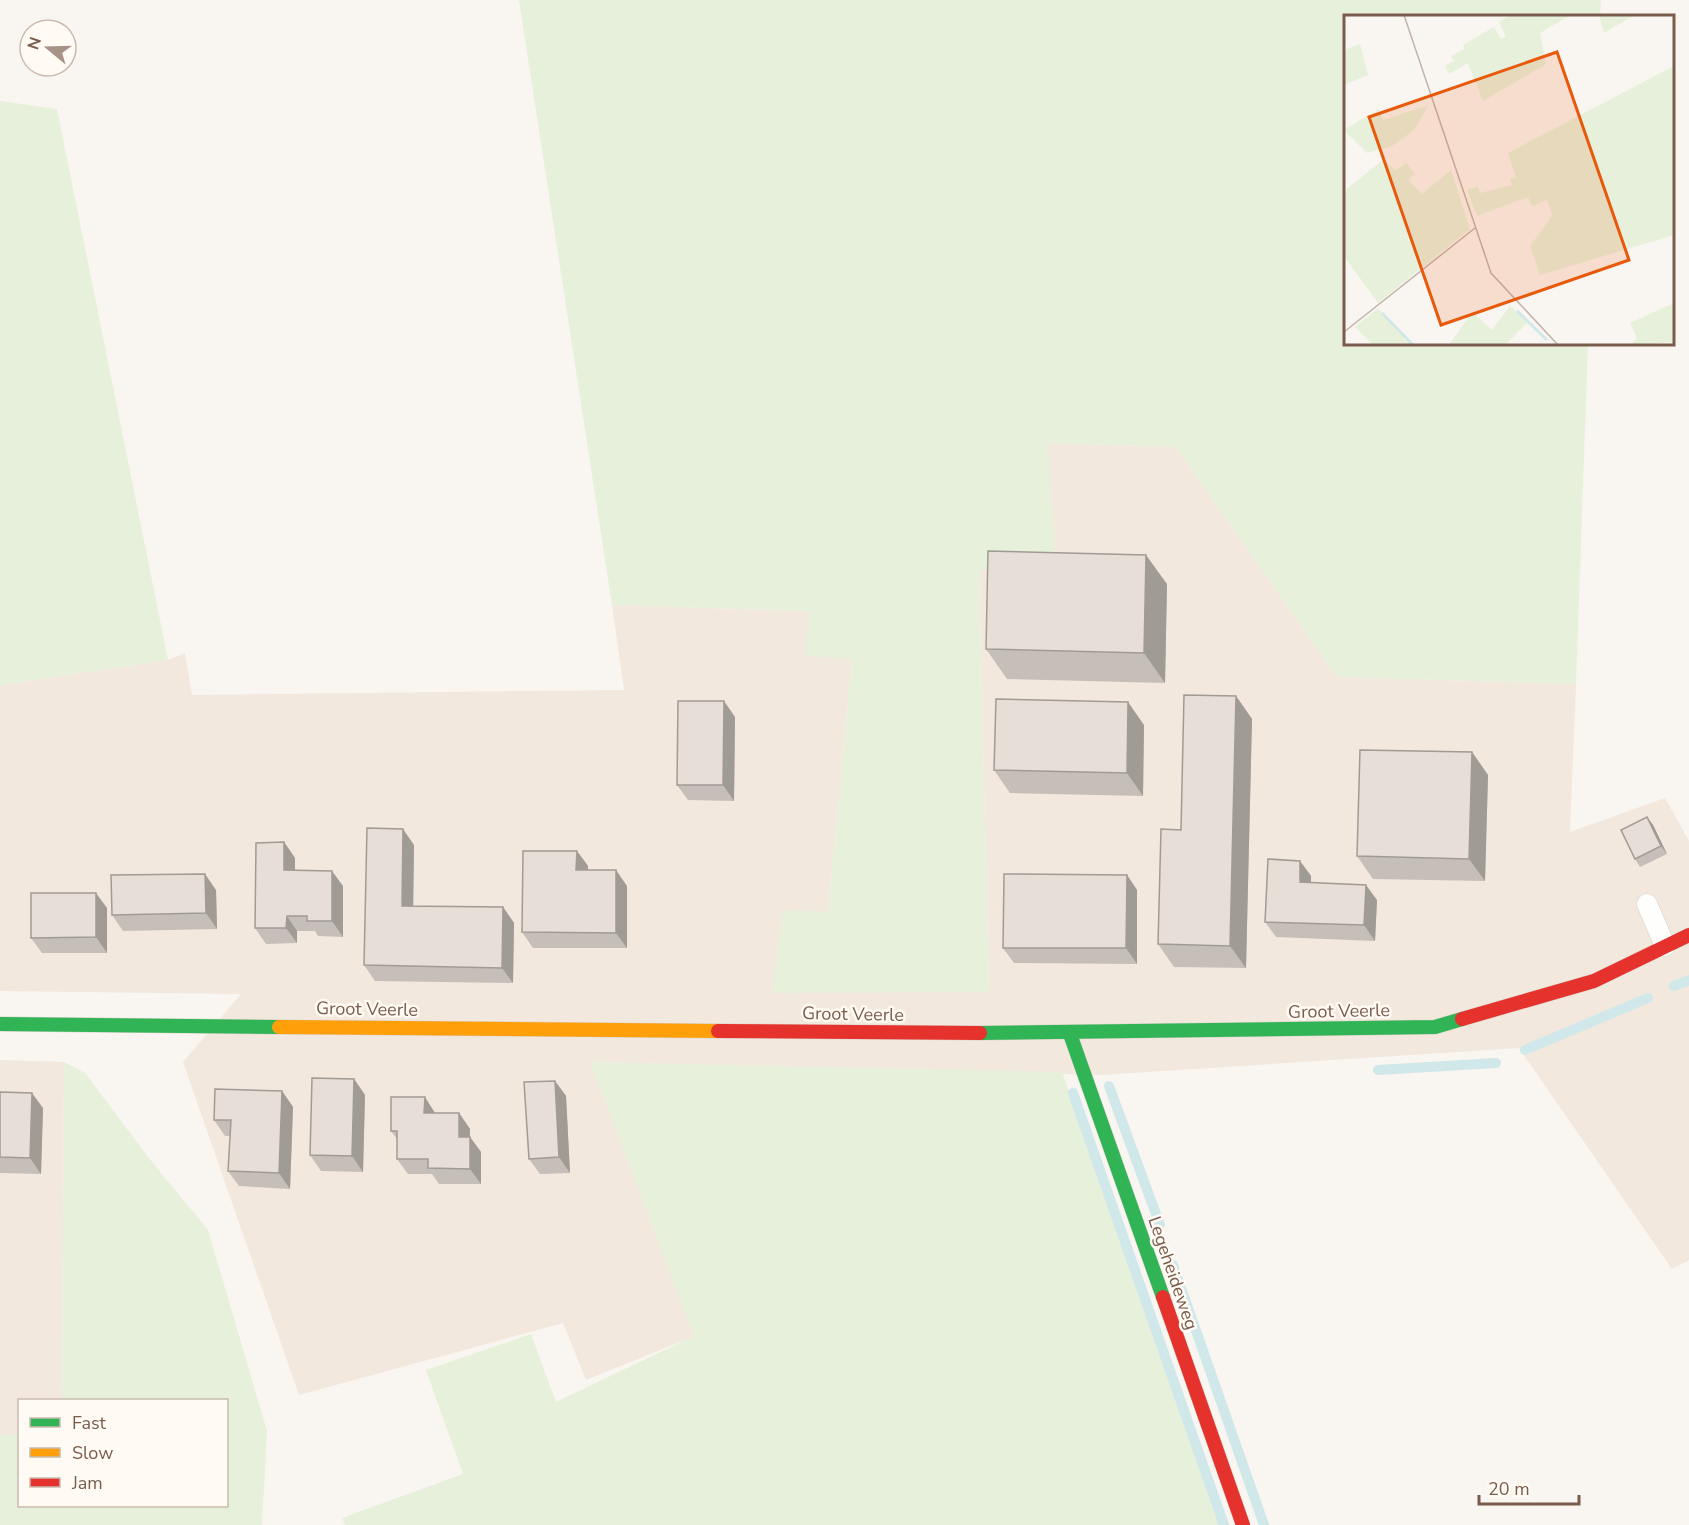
<svg xmlns="http://www.w3.org/2000/svg" width="1689" height="1525" font-family="'Nunito Sans',sans-serif">
  <style>
    .residential { fill: #f2e8de }
    .green { fill: #e7f0db }
    .lines { fill: none; stroke-linecap: round; stroke-linejoin: round }
    .stream { stroke: #d0e8ea; stroke-width: 10 }
    .lane-casing { stroke: #d7d1cb; stroke-width: 21 }
    .fast-casing { stroke: #d9d2cb; stroke-width: 15 }
    .slow-casing { stroke: #d9d2cb; stroke-width: 15 }
    .jam-casing { stroke: #d9d2cb; stroke-width: 15 }
    .lane { stroke: #fefefd; stroke-width: 20 }
    .fast { stroke: #30b455; stroke-width: 14 }
    .slow { stroke: #ff9f0a; stroke-width: 14 }
    .jam { stroke: #e5322d; stroke-width: 14 }
    .wall { fill: #c6bfb9 }
    .shaded-wall { fill: #a19b96 }
    .building { fill: #e6ded7; stroke: #a19b96; stroke-width: 1.5 }
    .labels { text-anchor: middle; dominant-baseline: central; stroke-width: 5; stroke-linejoin: round; paint-order: stroke }
    .street-label { font-size: 18px; fill: #7a5c4d; stroke: #fffaf3 }
    .inset-river { fill: none; stroke: #d0e8ea; stroke-width: 3 }
    .inset-road { fill: none; stroke: #c2b3aa; stroke-width: 1.5 }
    .view { fill: #e8590c; fill-opacity: 0.15; stroke: #e8590c; stroke-width: 3 }
    .inset-edge { fill: none; stroke: #7a5c4d; stroke-width: 3 }
  </style>
  <rect width="100%" height="100%" fill="#f9f5f0"/>
  <g class="residential">
    <polygon points="1047,443 1176,447 1337,677 1576,684 1570,832 1665,798 1689,841 1689,1260 1672,1269 1519,1048 1101,1075 591,1062 695,1336 586,1380 563,1323 299,1395 183,1062 241,994 0,991 0,685 168,660 185,653 192,695 624,690 612,605 809,611 852,659 828,912 989,992 979,569 1056,566"/>
    <polygon points="0,1060 64,1062 62,1400 20,1400 19,1435 0,1435"/>
  </g>
  <g class="green">
    <polygon points="519,0 1601,0 1600,16 1346,16 1346,344 1588,344 1576,684 1337,677 1176,447 1048,443 1056,566 979,570 989,992 772,993 783,910 828,912 852,659 805,656 809,611 612,605"/>
    <polygon points="0,101 57,109 168,660 0,685"/>
    <polygon points="64,1062 85,1073 148,1157 208,1230 267,1431 262,1525 0,1525 0,1435 19,1435 20,1506 226,1506 226,1400 62,1400"/>
    <polygon points="590,1062 1062,1072 1226,1525 345,1525 342,1518 463,1474 426,1370 531,1334 556,1402 694,1336"/>
  </g>
  <g class="lines">
    <g class="stream">
      <polyline points="1674,986 1689,980"/>
      <polyline points="1525,1050 1648,998"/>
      <polyline points="1378,1070 1496,1063"/>
      <polyline points="1109,1086 1160,1225"/>
      <polyline points="1073,1093 1224,1525"/>
      <polyline points="1173,1265 1264,1525"/>
    </g>
    <defs>
      <polyline id="lane" points="1647,904 1665,946"/>
      <g id="fast">
        <polyline points="0,1024 279,1027"/>
        <polyline points="980,1033 1435,1027 1462,1019"/>
        <polyline points="1070,1034 1163,1297"/>
      </g>
      <polyline id="slow" points="279,1027 718,1031"/>
      <g id="jam">
        <polyline points="1462,1019 1594,981 1689,935"/>
        <polyline points="718,1031 980,1033"/>
        <polyline points="1163,1297 1243,1525"/>
      </g>
    </defs>
    <use href="#lane" class="lane-casing"/>
    <use href="#fast" class="fast-casing"/>
    <use href="#slow" class="slow-casing"/>
    <use href="#jam" class="jam-casing"/>
    <use href="#lane" class="lane"/>
    <use href="#fast" class="fast"/>
    <use href="#slow" class="slow"/>
    <use href="#jam" class="jam"/>
  </g>
  <g class="wall">
    <polygon points="1167,584 1165,683 1007,679 986,649"/>
    <polygon points="1236,696 1252,719 1246,968 1174,967 1158,944 1181,830"/>
    <polygon points="735,717 734,801 688,800 677,785"/>
    <polygon points="1144,725 1143,796 1010,793 994,770"/>
    <polygon points="1472,752 1488,775 1485,881 1373,879 1357,856"/>
    <polygon points="1647,817 1653,825 1667,854 1640,867 1635,859"/>
    <polygon points="284,842 295,858 295,870 343,886 343,937 318,936 315,931 297,931 297,943 266,944 255,928"/>
    <polygon points="414,845 413,906 503,907 514,923 513,983 375,981 364,965"/>
    <polygon points="577,851 588,866 588,870 627,886 627,948 533,948 522,932"/>
    <polygon points="1300,861 1311,876 1311,882 1377,900 1375,941 1276,937 1265,922"/>
    <polygon points="1127,875 1137,890 1137,964 1014,963 1003,948"/>
    <polygon points="216,890 217,929 123,931 112,915"/>
    <polygon points="107,908 107,953 42,953 31,938"/>
    <polygon points="354,1079 365,1095 363,1172 321,1171 310,1155"/>
    <polygon points="555,1081 566,1096 570,1173 540,1174 529,1159"/>
    <polygon points="282,1091 293,1107 290,1189 239,1186 228,1171 230,1136 225,1136 214,1120"/>
    <polygon points="0,1092 43,1108 41,1174 0,1173"/>
    <polygon points="435,1113 459,1113 470,1129 470,1137 481,1152 481,1184 439,1184 432,1174 408,1174 397,1159 397,1139 391,1131"/>
  </g>
  <g class="shaded-wall">
    <polygon points="1146,555 1167,584 1165,683 1144,653"/>
    <polygon points="1236,696 1252,719 1246,968 1230,946"/>
    <polygon points="724,701 735,717 734,801 723,785"/>
    <polygon points="1128,702 1144,725 1143,796 1127,773"/>
    <polygon points="1472,752 1488,775 1485,881 1469,859"/>
    <polygon points="1647,817 1653,825 1667,854 1661,846"/>
    <polygon points="403,829 414,845 413,921 402,906"/>
    <polygon points="284,842 295,858 295,886 284,870"/>
    <polygon points="577,851 588,866 587,886 576,870"/>
    <polygon points="1300,861 1311,876 1311,897 1300,882"/>
    <polygon points="616,870 627,886 627,948 616,933"/>
    <polygon points="332,871 343,886 343,937 332,921"/>
    <polygon points="205,874 216,890 217,929 206,913"/>
    <polygon points="1127,875 1137,890 1137,964 1126,948"/>
    <polygon points="1366,885 1377,900 1375,941 1364,925"/>
    <polygon points="96,893 107,908 107,953 96,937"/>
    <polygon points="503,907 514,923 513,983 502,968"/>
    <polygon points="287,916 297,931 297,943 286,928"/>
    <polygon points="354,1079 365,1095 363,1172 352,1156"/>
    <polygon points="555,1081 566,1096 570,1173 559,1157"/>
    <polygon points="282,1091 293,1107 290,1189 279,1173"/>
    <polygon points="32,1093 43,1108 41,1174 30,1158"/>
    <polygon points="425,1097 435,1113 424,1113"/>
    <polygon points="459,1113 470,1129 469,1152 459,1137"/>
    <polygon points="470,1137 481,1152 481,1184 470,1169"/>
  </g>
  <g class="building">
    <polygon points="988,551 1146,555 1144,653 986,649"/>
    <polygon points="1184,695 1236,696 1230,946 1158,944 1161,829 1181,830"/>
    <polygon points="996,699 1128,702 1127,773 994,770"/>
    <polygon points="678,701 724,701 723,785 677,785"/>
    <polygon points="1360,750 1472,752 1469,859 1357,856"/>
    <polygon points="1647,817 1661,846 1635,859 1621,830"/>
    <polygon points="367,828 403,829 402,906 503,907 502,968 364,965"/>
    <polygon points="284,842 284,870 332,871 332,921 307,921 307,916 287,916 286,928 255,928 256,843"/>
    <polygon points="523,851 577,851 576,870 616,870 616,933 522,932"/>
    <polygon points="1268,859 1300,861 1300,882 1366,885 1364,925 1265,922"/>
    <polygon points="205,874 206,913 112,915 111,875"/>
    <polygon points="1004,874 1127,875 1126,948 1003,948"/>
    <polygon points="31,893 96,893 96,937 31,938"/>
    <polygon points="312,1078 354,1079 352,1156 310,1155"/>
    <polygon points="555,1081 559,1157 529,1159 524,1082"/>
    <polygon points="215,1089 282,1091 279,1173 228,1171 231,1120 214,1120"/>
    <polygon points="0,1092 32,1093 30,1158 0,1157"/>
    <polygon points="391,1097 425,1097 424,1113 459,1113 459,1137 470,1137 470,1169 428,1168 428,1159 397,1159 397,1131 391,1131"/>
  </g>
  <g class="labels">
    <g class="street-label">
      <text transform="translate(367 1009) rotate(1)">Groot Veerle</text>
      <text transform="translate(1339 1011) rotate(-1)">Groot Veerle</text>
      <text transform="translate(853 1014) rotate(1)">Groot Veerle</text>
      <text transform="translate(1173 1273) rotate(71)">Legeheideweg</text>
    </g>
  </g>
  <g transform="translate(1344 15)">
    <rect width="330" height="330" fill="#f9f5f0"/>
    <path d="M 167,0 L 227,0 L 196,18 L 202,49 L 139,86 L 124,48 L 105,59 L 101,51 L 110,46 L 107,41 L 121,34 L 119,30 L 150,12 L 157,24 L 162,21 L 155,7 ZM 255,0 L 291,0 L 260,18 ZM 16,29 L 24,60 L 0,70 L 0,35 ZM 330,51 L 330,220 L 196,260 L 186,231 L 208,201 L 203,185 L 188,191 L 184,182 L 133,201 L 123,174 L 134,172 L 136,178 L 168,170 L 166,164 L 172,162 L 164,138 ZM 85,90 L 70,115 L 48,131 L 23,138 L 0,115 L 35,94 L 39,105 ZM 40,144 L 51,156 L 62,148 L 71,159 L 64,165 L 78,179 L 107,155 L 126,214 L 34,288 L 0,241 L 0,176 ZM 330,288 L 330,327 L 287,330 L 293,323 L 286,308 ZM 166,291 L 184,307 L 161,330 L 105,330 L 128,297 L 148,315 ZM 34,293 L 69,330 L 29,330 L 11,312 Z" fill="#e7f0db"/>
    <path class="inset-river" d="M 173,296 L 203,325M 38,298 L 69,330"/>
    <path class="inset-road" d="M 60,0 L 147,258 L 214,330M 0,317 L 131,213"/>
    <path class="view" d="M 213,37 L 285,245 L 97,310 L 25,102 Z"/>
    <rect width="330" height="330" class="inset-edge"/>
  </g>
  <rect x="18" y="1399" width="210" height="108" fill="#fffaf3" stroke="#cabbb1" stroke-width="1.5"/>
  <rect x="30" y="1418" width="30" height="9" fill="#30b455" stroke="#cabbb1" stroke-width="1.5"/>
  <text x="72" y="1429" font-size="18" fill="#7a5c4d">Fast</text>
  <rect x="30" y="1448" width="30" height="9" fill="#ff9f0a" stroke="#cabbb1" stroke-width="1.5"/>
  <text x="72" y="1459" font-size="18" fill="#7a5c4d">Slow</text>
  <rect x="30" y="1478" width="30" height="9" fill="#e5322d" stroke="#cabbb1" stroke-width="1.5"/>
  <text x="72" y="1489" font-size="18" fill="#7a5c4d">Jam</text>
  <g transform="translate(48 48) rotate(289)"><circle r="28" fill="#fffaf3" stroke="#cabbb1" stroke-width="1.5"/>
  <path d="M0-4.5L10 22L0 15L-10 22Z" fill="#a69286"/>
  <text y="-9" font-size="16" font-weight="bold" text-anchor="middle" fill="#7a5c4d">N</text>
  </g>
  <path d="M1479 1495v9h100v-9" fill="none" stroke="#7a5c4d" stroke-width="3"/>
  <text x="1488" y="1495" font-size="18" fill="#7a5c4d" stroke="#fffaf3" stroke-width="4.5" paint-order="stroke">20 m</text>
</svg>
